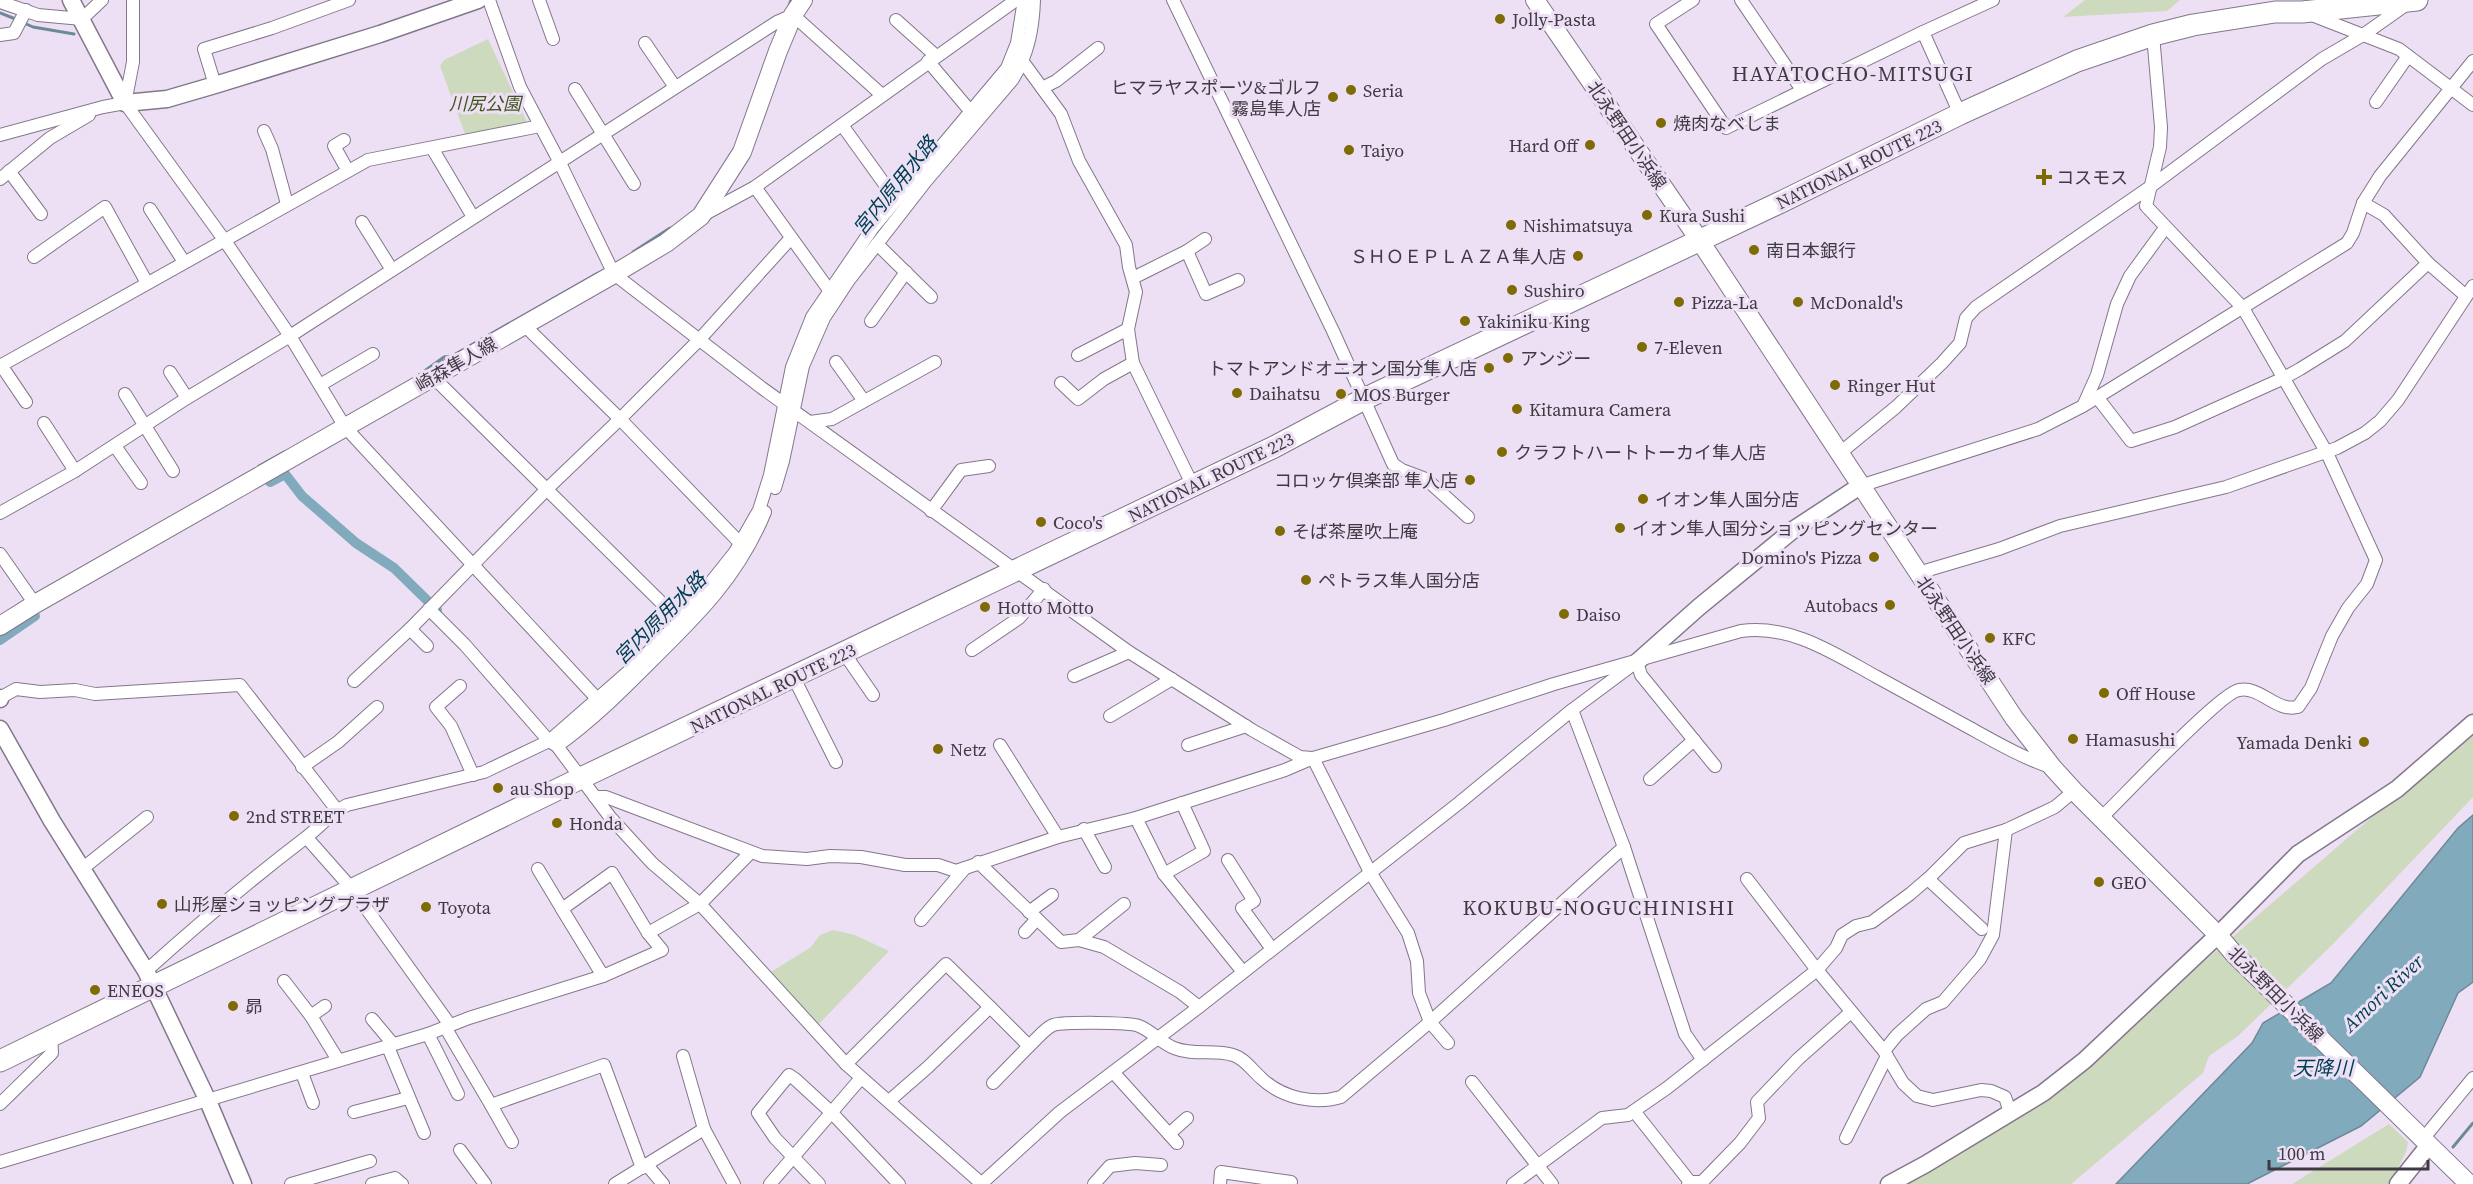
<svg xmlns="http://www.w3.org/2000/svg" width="2473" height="1184" font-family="'Source Serif 4','Noto Sans JP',serif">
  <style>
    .green { fill: #cedabe }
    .water { fill: #81abbd; stroke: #6d8998; stroke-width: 1.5 }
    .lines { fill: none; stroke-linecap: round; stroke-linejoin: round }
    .stream { stroke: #6d8998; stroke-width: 3 }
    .canal { stroke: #81abbd; stroke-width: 10 }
    .minor-casing { stroke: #83778a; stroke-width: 14 }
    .tertiary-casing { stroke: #83778a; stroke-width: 19 }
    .secondary-casing { stroke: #83778a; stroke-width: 20 }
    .trunk-casing { stroke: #83778a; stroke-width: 23 }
    .minor { stroke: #fff; stroke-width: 12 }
    .tertiary { stroke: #fff; stroke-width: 16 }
    .secondary { stroke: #fff; stroke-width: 18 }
    .trunk { stroke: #fff; stroke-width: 21 }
    .poi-dot { fill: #7e6b04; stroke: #ede0f5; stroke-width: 2 }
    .labels { text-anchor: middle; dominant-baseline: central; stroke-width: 6; stroke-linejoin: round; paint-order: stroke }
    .poi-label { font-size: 18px; fill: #3f3a42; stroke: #ede0f5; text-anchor: start }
    .park-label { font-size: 18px; font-style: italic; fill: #42551f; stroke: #ede0f5 }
    .street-label { font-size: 18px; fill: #3f3a42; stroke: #ede0f5 }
    .water-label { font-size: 20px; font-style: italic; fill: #003e52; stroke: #ede0f5 }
    .quarter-label { font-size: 21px; letter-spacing: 1.5px; fill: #3f3a42; stroke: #ede0f5 }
  </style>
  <rect width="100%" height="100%" fill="#ede0f5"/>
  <g class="green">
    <polygon points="2085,0 2180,0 2167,11 2063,17"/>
    <polygon points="488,39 527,122 510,132 465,134 440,66 444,60"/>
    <polygon points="2473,730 2473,797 2332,945 2238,1036 2209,1056 2203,1073 2071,1184 1904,1184 2164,996"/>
    <polygon points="833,930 855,935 889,951 818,1025 771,972 811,947 820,935"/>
    <polygon points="2389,1124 2408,1142 2406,1152 2390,1184 2292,1184"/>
  </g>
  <polygon class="water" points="2473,815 2473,982 2458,993 2420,1077 2361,1126 2247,1184 2116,1184 2252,1043 2263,1023 2331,983 2458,828"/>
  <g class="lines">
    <g class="stream">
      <polyline points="788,9 791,0"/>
      <polyline points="0,13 18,20"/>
      <polyline points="24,23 33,27 74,34"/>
      <polyline points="633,252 670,228"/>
      <polyline points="412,380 444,357 452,356 598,273"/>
      <polyline points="259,466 284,452"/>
      <polyline points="2453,1147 2473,1123"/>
    </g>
    <g class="canal">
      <polyline points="270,482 285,474 302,496 356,543 394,568 437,610"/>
      <polyline points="0,640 35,616"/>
    </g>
    <defs>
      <g id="minor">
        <polyline points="133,0 133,62 125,103 225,241 290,336 345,427 602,704"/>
        <polyline points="489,0 520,87 559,161 614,274 762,388 1129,652 1252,730 1300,757 1312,758"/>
        <polyline points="539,0 553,39"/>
        <polyline points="1173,0 1333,331 1393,464 1402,470 1426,479 1468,517"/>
        <polyline points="1693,0 1656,24 1726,128 1923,32 1960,114"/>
        <polyline points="1741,0 1802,90"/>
        <polyline points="0,2 38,15 82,19 102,0"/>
        <polyline points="2309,14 2399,49 2473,105"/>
        <polyline points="896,20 936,56"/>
        <polyline points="1923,32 1993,0"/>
        <polyline points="0,35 14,33 26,10"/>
        <polyline points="645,43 675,87"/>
        <polyline points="928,61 971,112"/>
        <polyline points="1023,62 1061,114 1079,161 1126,245 1129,267 1136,292 1128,329 1133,363 1192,484"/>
        <polyline points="215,85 204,49 272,28 349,0"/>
        <polyline points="1042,88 1056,81 1098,48"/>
        <polyline points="575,89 634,184"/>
        <polyline points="2376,102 2408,56"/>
        <polyline points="842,125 896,200"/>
        <polyline points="264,131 272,149 287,204"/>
        <polyline points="0,135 103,107 125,103"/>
        <polyline points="344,140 334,146 348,171"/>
        <polyline points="432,148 473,217"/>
        <polyline points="9,171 41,214"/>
        <polyline points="0,179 50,138 89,115"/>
        <polyline points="755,187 829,290"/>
        <polyline points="2363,203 2384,215 2428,263 2466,296"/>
        <polyline points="150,209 184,262"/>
        <polyline points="705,214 755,187 1016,0"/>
        <polyline points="362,222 392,270"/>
        <polyline points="877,244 931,297"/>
        <polyline points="1187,251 1205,239"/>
        <polyline points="34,257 105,207 147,283"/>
        <polyline points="1133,278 1187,251 1206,294 1238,280"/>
        <polyline points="871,321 906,272"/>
        <polyline points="524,325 620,419 740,543"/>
        <polyline points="1078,355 1128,329"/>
        <polyline points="836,362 864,401"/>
        <polyline points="1,365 26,402"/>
        <polyline points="0,366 368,160 540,126"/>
        <polyline points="170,372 187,398"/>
        <polyline points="433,377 680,621"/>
        <polyline points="1061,383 1078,399 1104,379 1133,363"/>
        <polyline points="320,385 373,354"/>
        <polyline points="125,394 173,471"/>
        <polyline points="2097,397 2131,441 2175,427 2284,378 2300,369 2345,341 2428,263"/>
        <polyline points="2084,404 2097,375 2117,304 2130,276 2165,228"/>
        <polyline points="810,422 832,419 935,362"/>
        <polyline points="44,423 75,471"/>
        <polyline points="115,446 141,483"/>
        <polyline points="1840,453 1896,407 1942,363 1960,343 1966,318 1976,307 2150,187 2322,59 2363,35 2407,4"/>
        <polyline points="1860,486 2038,429 2083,406 2347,243 2353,233 2363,203 2380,176 2473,61"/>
        <path d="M 775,488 L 783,461 L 803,366 L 824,318 L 849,280 L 926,181 L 1013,79 C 1028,54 1033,29 1034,0"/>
        <polyline points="931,511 961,470 989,466"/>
        <polyline points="0,513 75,471 187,398 290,336 777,22 793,15 882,95"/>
        <polyline points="0,554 35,604"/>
        <polyline points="1918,573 1999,549 2060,526 2226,487 2337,448 2365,433 2380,421 2398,400 2473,286"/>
        <path d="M 429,609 L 465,645 L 549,741 L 557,746 C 591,722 620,693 649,664 C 698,616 739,576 765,512"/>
        <polyline points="410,629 427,646"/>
        <polyline points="972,650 1019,618 1044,589"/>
        <polyline points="844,653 873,695"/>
        <polyline points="1637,662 1641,675 1715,766"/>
        <polyline points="1074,676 1129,652"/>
        <polyline points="794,678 836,762"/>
        <polyline points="354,681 410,629 547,489 620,419 699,340 791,238"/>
        <polyline points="460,686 436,707 451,726 473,775"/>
        <polyline points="0,698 16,689 40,692 75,690 95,694 240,685 337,810"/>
        <polyline points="1572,710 1624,847 1685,1034 1703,1060"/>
        <polyline points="1110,716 1172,679"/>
        <polyline points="1000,745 1058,837"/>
        <polyline points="1188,745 1246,726"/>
        <polyline points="557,746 610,817 652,863 700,904 846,1064 982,1184"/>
        <polyline points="1313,758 1370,872 1408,933 1417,961 1419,993 1430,1022 1448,1043"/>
        <polyline points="302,767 338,742 377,707"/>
        <polyline points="1650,779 1694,740"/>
        <path d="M 595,797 L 606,797 L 762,856 L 807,859 L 830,856 L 861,857 L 905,865 L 938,865 L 956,871 L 1058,837 L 1136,818 L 1285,770 L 1313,758 L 1444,720 L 1554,684 L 1741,631 C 1791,624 1835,654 1877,677 C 1908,694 1939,711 1970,728 C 1997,743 2023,758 2053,768"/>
        <polyline points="1136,818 1164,874 1243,972"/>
        <path d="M 2101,818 C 2121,799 2221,692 2239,690 C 2261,686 2275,712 2298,707 L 2311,688 L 2332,636 L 2348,608 L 2367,584 L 2376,560 L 2327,453 L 2243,308 L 2146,206 L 2160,147 L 2161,127 L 2153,35"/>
        <polyline points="1084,829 1105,867"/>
        <polyline points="307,838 353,890 450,1025"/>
        <polyline points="1228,860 1254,901 1242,908 1272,949"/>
        <polyline points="978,862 1061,942 1079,940 1104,947 1180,992 1199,1007"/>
        <polyline points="82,869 147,817"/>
        <polyline points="538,869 562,909"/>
        <polyline points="1164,874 1204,851 1182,803"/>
        <polyline points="1747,879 1817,970 1836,948 1842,935 1856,926 1872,922 1910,894 1931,876 1964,843 2006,830"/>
        <polyline points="1928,879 1982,929"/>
        <polyline points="1029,912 1052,895"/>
        <polyline points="921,920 965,868"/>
        <polyline points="1025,932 1037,919"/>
        <polyline points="1079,940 1124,904"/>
        <path d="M 146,971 C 197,925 249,881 304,839 C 319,828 330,813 347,805 L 484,772 L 549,741 L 629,671 L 680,621 L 735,552 L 759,510 L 770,475 L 792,367 L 812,317 L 872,229 L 1007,68 L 1017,43 L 1024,0"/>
        <polyline points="603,976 562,909 612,873 648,933"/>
        <polyline points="284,981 311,1016 338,1060"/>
        <path d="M 990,1007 L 1029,1046 C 1036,1040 1044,1029 1053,1025 C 1064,1022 1129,1022 1139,1026 C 1152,1031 1161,1043 1174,1048 C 1193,1056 1215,1049 1233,1055 C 1244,1058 1252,1070 1261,1078 C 1282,1098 1314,1105 1341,1097 L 1430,1022 L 1624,847"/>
        <polyline points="311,1016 325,1006"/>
        <polyline points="372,1019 393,1044"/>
        <polyline points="445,1027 491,1105 604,1065 642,1168"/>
        <polyline points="428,1034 458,1094"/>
        <polyline points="388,1047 424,1133"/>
        <polyline points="1884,1051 1897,1035 1926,1009 1943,1002 1980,959 1993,935 2006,830 2055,807 2074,791"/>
        <polyline points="683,1056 704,1129 734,1184"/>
        <polyline points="846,1064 946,964 990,1007 928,1067 889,1101"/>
        <polyline points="1113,1072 1177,1143"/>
        <polyline points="302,1073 313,1103"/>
        <polyline points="1472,1082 1552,1184"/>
        <polyline points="993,1083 1029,1046"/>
        <polyline points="0,1104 52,1053 51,1037"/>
        <polyline points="491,1105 512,1142"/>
        <polyline points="1634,1111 1690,1182 1688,1184"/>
        <polyline points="354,1112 408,1098"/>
        <polyline points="1169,1134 1187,1118"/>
        <polyline points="1846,1138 1887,1056"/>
        <polyline points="2423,1139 2473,1078"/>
        <polyline points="460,1150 485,1184"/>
        <polyline points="0,1162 428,1034 469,1018 603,976 662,950 648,933 700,904 750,853"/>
        <polyline points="647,1165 663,1184"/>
        <polyline points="1690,1182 1702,1182 1740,1143 1759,1118 1757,1102 1798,1059 1851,1012"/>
        <polyline points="291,1184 370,1161"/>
        <polyline points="372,1184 395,1178 402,1184"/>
        <polyline points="615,1184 704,1129"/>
        <polyline points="770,1184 861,1078"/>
        <polyline points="819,1184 775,1138 758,1113 789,1075 795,1079 832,1113 899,1184"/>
        <polyline points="981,1184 1060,1112 1199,1007 1459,803 1572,710 1631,666"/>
        <polyline points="1094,1184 1110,1166 1135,1163 1161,1165"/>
        <polyline points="1220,1184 1221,1172 1291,1182"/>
        <polyline points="1513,1184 1602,1118 1628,1115 1667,1088 1817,970 1884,1051 1903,1083 1917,1096 1933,1100 1981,1090 1991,1091 2005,1097 2010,1112"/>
      </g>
      <g id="tertiary">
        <polyline points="71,0 125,103 167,99 215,85 380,34 478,0"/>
        <polyline points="1637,662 1699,607 1793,530 1860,486"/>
        <polyline points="0,698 0,699"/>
        <polyline points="0,729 52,821 146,971 208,1101 243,1184"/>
        <polyline points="1889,1184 1926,1164 2043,1093 2085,1060 2218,935 2298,854 2397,789 2473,723"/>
        <polyline points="2398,1184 2429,1145"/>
      </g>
      <g id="secondary">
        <polyline points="1535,0 1700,241 2014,718 2053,768 2074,791 2218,935 2234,954 2469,1184"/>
        <polyline points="0,626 35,604 614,274 666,243 701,216 742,152 778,51 793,15 803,0"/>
      </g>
      <polyline id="trunk" points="0,1061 581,778 1274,447 1364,399 1781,202 1960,114 2077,61 2153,35 2193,25 2275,12 2302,12 2417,0"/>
    </defs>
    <use href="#minor" class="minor-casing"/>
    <use href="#tertiary" class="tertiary-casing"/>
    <use href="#secondary" class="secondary-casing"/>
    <use href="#trunk" class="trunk-casing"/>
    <use href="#minor" class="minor"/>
    <use href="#tertiary" class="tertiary"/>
    <use href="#secondary" class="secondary"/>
    <use href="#trunk" class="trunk"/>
  </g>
  <g class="poi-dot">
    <circle cx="1500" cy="19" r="6"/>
    <circle cx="1351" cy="90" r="6"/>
    <circle cx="1333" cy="97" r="6"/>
    <circle cx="1661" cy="123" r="6"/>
    <circle cx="1590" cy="145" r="6"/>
    <circle cx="1349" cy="150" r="6"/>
    <path d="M2041 168h6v6h6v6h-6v6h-6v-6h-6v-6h6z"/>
    <circle cx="1647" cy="215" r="6"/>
    <circle cx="1511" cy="225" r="6"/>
    <circle cx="1754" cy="250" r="6"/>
    <circle cx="1578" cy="256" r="6"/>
    <circle cx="1512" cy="290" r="6"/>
    <circle cx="1679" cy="302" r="6"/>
    <circle cx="1798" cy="302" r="6"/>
    <circle cx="1465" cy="321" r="6"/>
    <circle cx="1642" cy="347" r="6"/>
    <circle cx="1508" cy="358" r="6"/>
    <circle cx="1489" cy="368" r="6"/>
    <circle cx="1835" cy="385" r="6"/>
    <circle cx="1237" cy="393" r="6"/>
    <circle cx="1341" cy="394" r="6"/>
    <circle cx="1517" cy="409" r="6"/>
    <circle cx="1502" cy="452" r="6"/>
    <circle cx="1470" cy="480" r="6"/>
    <circle cx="1643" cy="499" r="6"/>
    <circle cx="1041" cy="522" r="6"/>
    <circle cx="1620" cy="528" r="6"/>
    <circle cx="1280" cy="531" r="6"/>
    <circle cx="1874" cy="557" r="6"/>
    <circle cx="1306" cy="580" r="6"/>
    <circle cx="1890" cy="605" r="6"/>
    <circle cx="985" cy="607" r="6"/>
    <circle cx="1564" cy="614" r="6"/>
    <circle cx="1990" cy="638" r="6"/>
    <circle cx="2104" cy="693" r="6"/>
    <circle cx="2073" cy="739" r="6"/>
    <circle cx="2364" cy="742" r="6"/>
    <circle cx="938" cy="749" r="6"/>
    <circle cx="498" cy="788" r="6"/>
    <circle cx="234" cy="816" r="6"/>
    <circle cx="557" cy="823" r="6"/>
    <circle cx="2099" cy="882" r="6"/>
    <circle cx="162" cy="904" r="6"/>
    <circle cx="426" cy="907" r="6"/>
    <circle cx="95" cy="990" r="6"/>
    <circle cx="233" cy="1006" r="6"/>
  </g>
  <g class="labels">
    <g class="poi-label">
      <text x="1512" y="19">Jolly-Pasta</text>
      <text x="1321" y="87" text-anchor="end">ヒマラヤスポーツ&amp;ゴルフ<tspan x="1321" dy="21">霧島隼人店</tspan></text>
      <text x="1363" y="90">Seria</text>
      <text x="1673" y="123">焼肉なべしま</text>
      <text x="1578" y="145" text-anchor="end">Hard Off</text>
      <text x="1361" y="150">Taiyo</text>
      <text x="2056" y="177">コスモス</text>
      <text x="1659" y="215">Kura Sushi</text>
      <text x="1523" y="225">Nishimatsuya</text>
      <text x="1766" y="250">南日本銀行</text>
      <text x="1566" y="256" text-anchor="end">ＳＨＯＥＰＬＡＺＡ隼人店</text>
      <text x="1524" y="290">Sushiro</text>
      <text x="1691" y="302">Pizza-La</text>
      <text x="1810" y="302">McDonald's</text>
      <text x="1477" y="321">Yakiniku King</text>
      <text x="1654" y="347">7-Eleven</text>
      <text x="1520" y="358">アンジー</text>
      <text x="1477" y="368" text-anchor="end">トマトアンドオニオン国分隼人店</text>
      <text x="1847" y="385">Ringer Hut</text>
      <text x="1249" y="393">Daihatsu</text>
      <text x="1353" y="394">MOS Burger</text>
      <text x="1529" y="409">Kitamura Camera</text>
      <text x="1514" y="452">クラフトハートトーカイ隼人店</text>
      <text x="1458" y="480" text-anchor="end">コロッケ倶楽部 隼人店</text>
      <text x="1655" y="499">イオン隼人国分店</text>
      <text x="1053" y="522">Coco's</text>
      <text x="1632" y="528">イオン隼人国分ショッピングセンター</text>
      <text x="1292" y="531">そば茶屋吹上庵</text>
      <text x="1862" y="557" text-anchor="end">Domino's Pizza</text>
      <text x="1318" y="580">ペトラス隼人国分店</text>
      <text x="1878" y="605" text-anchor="end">Autobacs</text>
      <text x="997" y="607">Hotto Motto</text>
      <text x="1576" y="614">Daiso</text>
      <text x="2002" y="638">KFC</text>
      <text x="2116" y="693">Off House</text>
      <text x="2085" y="739">Hamasushi</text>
      <text x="2352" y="742" text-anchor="end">Yamada Denki</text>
      <text x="950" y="749">Netz</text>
      <text x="510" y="788">au Shop</text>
      <text x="246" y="816">2nd STREET</text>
      <text x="569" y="823">Honda</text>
      <text x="2111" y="882">GEO</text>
      <text x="174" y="904">山形屋ショッピングプラザ</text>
      <text x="438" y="907">Toyota</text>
      <text x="107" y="990">ENEOS</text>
      <text x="245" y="1006">昴</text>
    </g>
    <g class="park-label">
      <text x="485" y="103">川尻公園</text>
    </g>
    <g class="street-label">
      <text transform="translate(1627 135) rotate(56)">北永野田小浜線</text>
      <text transform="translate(1859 164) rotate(-26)">NATIONAL ROUTE 223</text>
      <text transform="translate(456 364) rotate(-30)">崎森隼人線</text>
      <text transform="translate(1211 477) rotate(-26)">NATIONAL ROUTE 223</text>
      <text transform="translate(1956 630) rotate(56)">北永野田小浜線</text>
      <text transform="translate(773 688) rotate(-26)">NATIONAL ROUTE 223</text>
      <text transform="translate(2276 994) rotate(45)">北永野田小浜線</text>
    </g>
    <g class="water-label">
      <text transform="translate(895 186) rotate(-51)">宮内原用水路</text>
      <text transform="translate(660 618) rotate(-45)">宮内原用水路</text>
      <text transform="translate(2383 993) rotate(-43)">Amori River</text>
      <text x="2323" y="1068">天降川</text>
    </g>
    <g class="quarter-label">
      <text x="1853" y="73">HAYATOCHO-MITSUGI</text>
      <text x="1599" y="907">KOKUBU-NOGUCHINISHI</text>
    </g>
  </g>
  <path d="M2269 1160v9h159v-9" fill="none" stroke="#3f3a42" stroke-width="3"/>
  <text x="2278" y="1160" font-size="18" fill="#3f3a42" stroke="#ede0f5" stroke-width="4.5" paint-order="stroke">100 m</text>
</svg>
